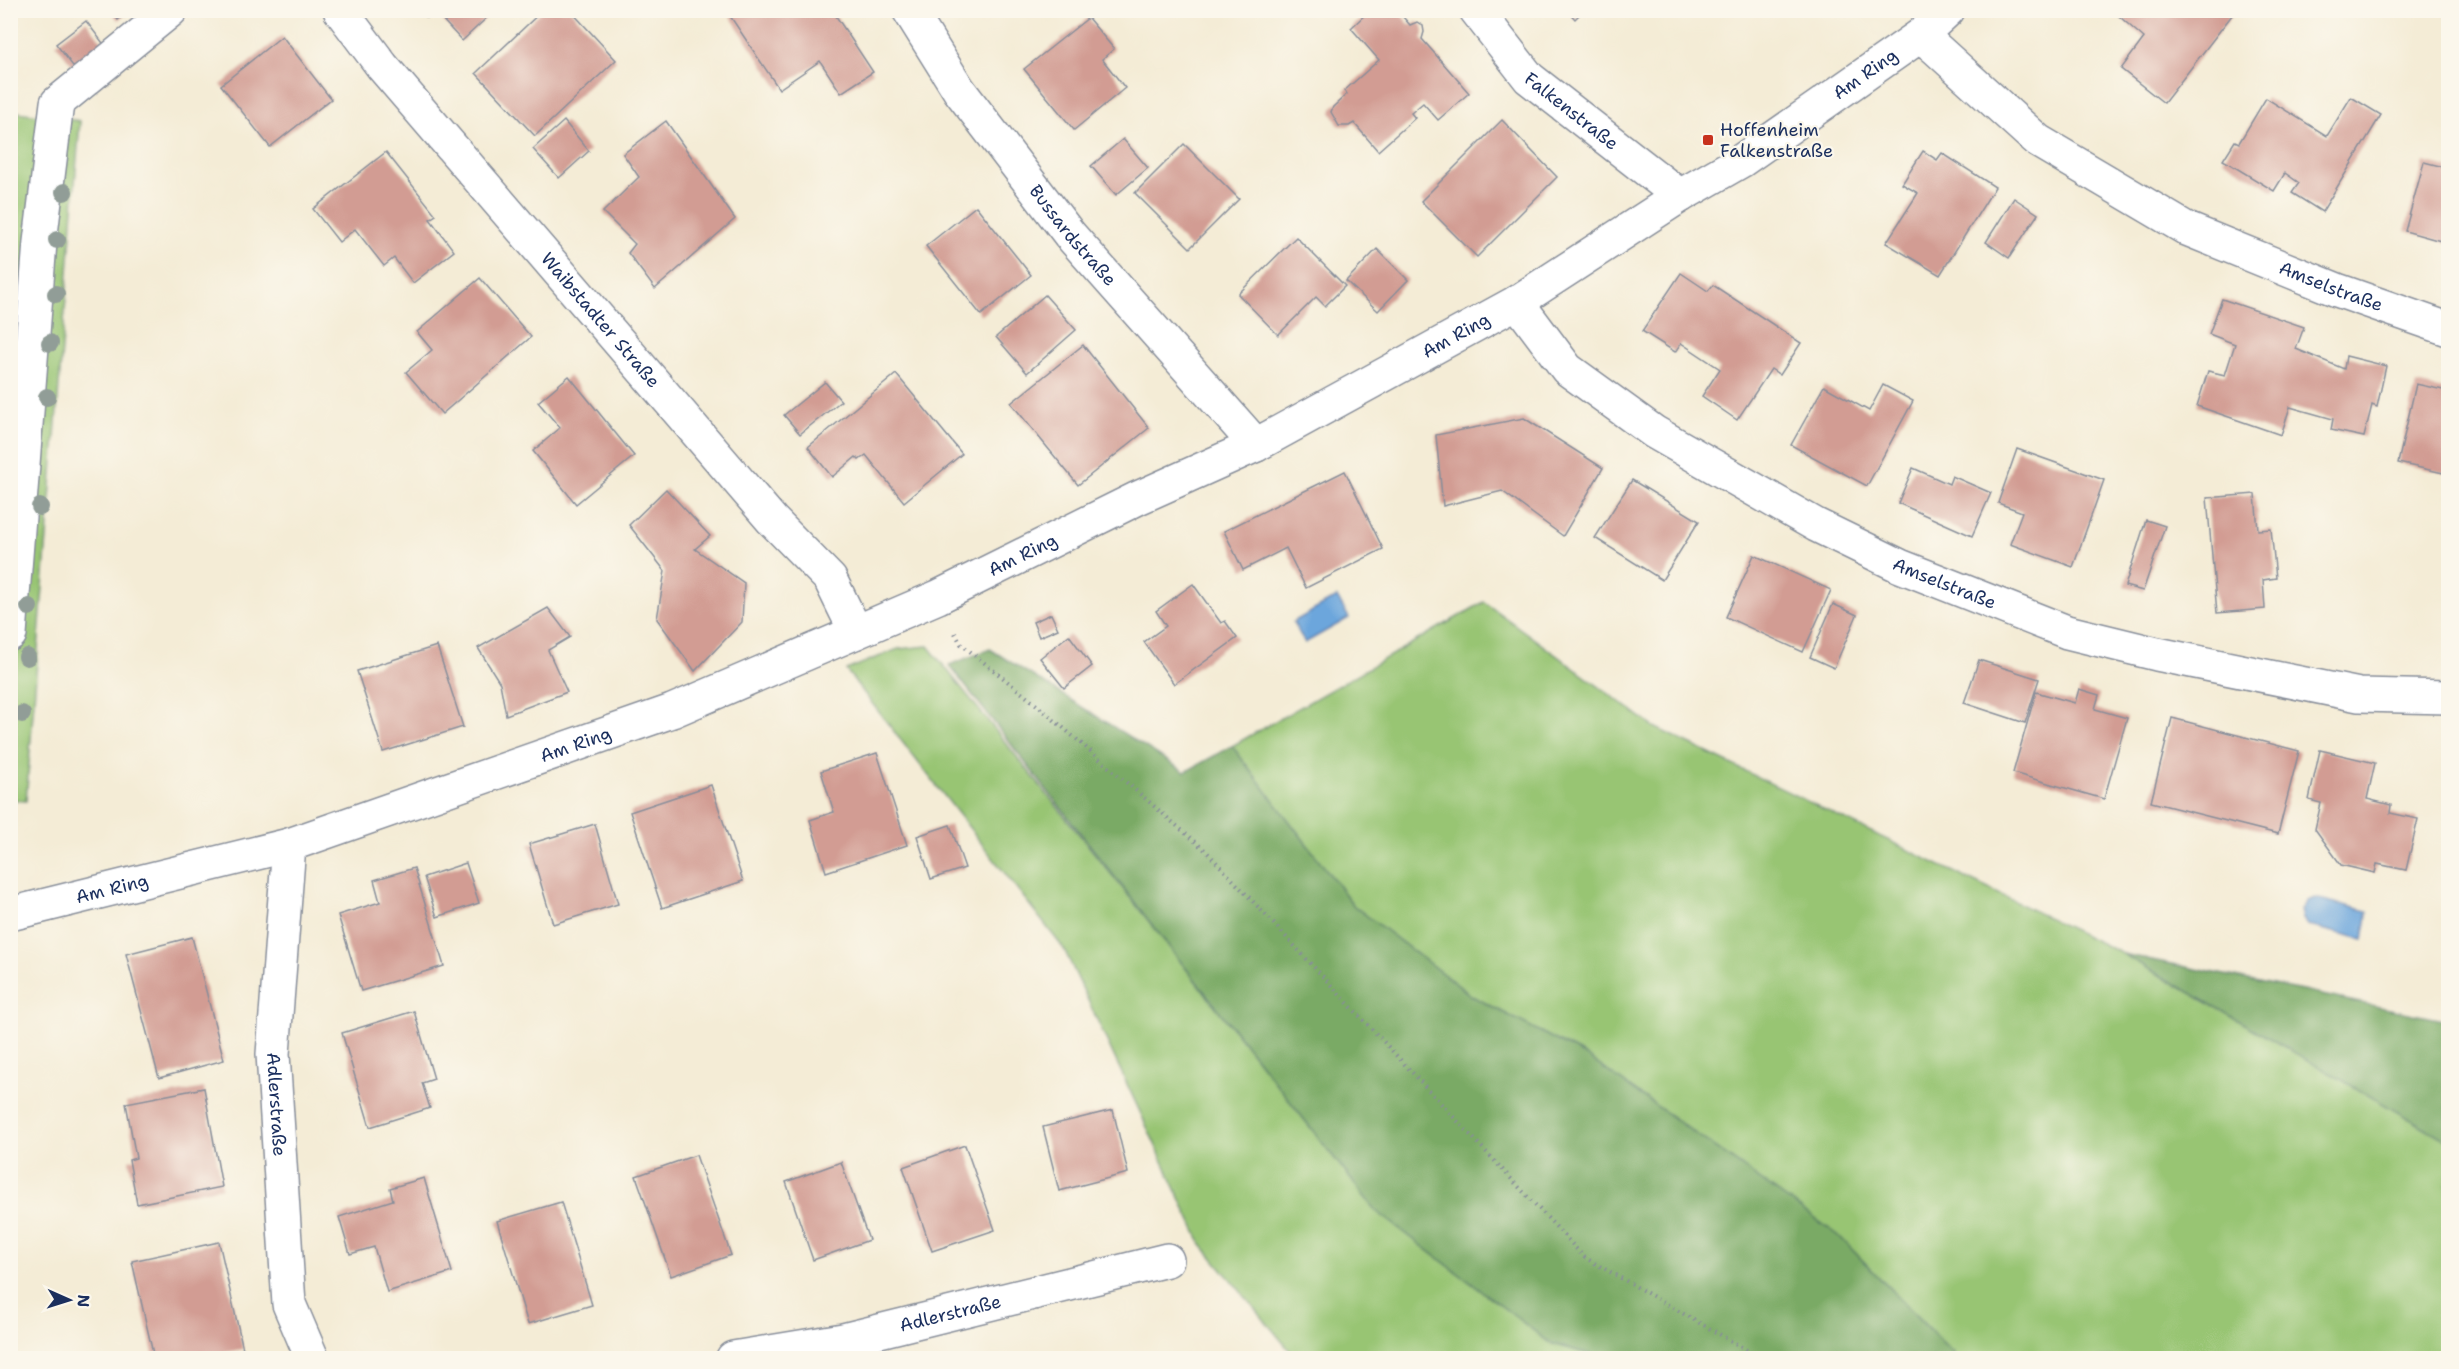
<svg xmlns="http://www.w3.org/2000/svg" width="2459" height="1369" font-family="'Shantell Sans',sans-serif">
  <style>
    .green { fill: #98c573; stroke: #5a7a68; stroke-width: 1.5 }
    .forest { fill: #7aaa65; stroke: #4a6c62; stroke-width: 1.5 }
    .water { fill: #6ca6dc; stroke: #446a9d; stroke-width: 1.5 }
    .building { fill: #d29c93 }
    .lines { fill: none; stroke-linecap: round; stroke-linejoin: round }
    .minor-casing { stroke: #888e9a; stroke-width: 36 }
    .path { stroke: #888e9a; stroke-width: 4; stroke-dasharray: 1.5 4.5; stroke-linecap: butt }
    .minor { stroke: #fff; stroke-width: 33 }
    .tree { fill: #919d97 }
    .poi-dot { fill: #c8321e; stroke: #fbf7ec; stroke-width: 2 }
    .labels { text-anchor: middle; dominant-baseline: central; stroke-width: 4.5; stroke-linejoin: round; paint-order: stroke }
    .street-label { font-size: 18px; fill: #1b2f5e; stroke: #fbf7ec }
    .poi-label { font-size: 18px; fill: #1b2f5e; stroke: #fbf7ec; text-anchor: start }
  </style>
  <rect width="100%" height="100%" fill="#fbf7ec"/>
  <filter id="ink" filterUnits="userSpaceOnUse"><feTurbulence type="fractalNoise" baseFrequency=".0167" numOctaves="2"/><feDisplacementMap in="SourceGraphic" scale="12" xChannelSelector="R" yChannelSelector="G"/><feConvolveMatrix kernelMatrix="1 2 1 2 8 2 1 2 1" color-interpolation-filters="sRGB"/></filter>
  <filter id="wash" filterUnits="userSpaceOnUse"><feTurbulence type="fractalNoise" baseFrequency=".008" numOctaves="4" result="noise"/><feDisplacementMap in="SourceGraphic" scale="24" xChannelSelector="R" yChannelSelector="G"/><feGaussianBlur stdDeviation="1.35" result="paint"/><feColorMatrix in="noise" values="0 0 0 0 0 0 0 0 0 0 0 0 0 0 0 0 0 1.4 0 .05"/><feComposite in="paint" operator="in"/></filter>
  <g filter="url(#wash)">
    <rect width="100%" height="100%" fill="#f4ecd6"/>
    <g class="green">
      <polygon points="11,111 80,121 26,801 11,800"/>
      <polygon points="1484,602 1654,727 2123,954 2448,1141 2448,1358 1954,1358 1953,1354 1838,1235 1586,1056 1472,996 1354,906 1232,746"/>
      <polygon points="928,646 1136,905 1375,1210 1550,1343 1603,1358 1296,1358 1202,1245 1064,949 846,670 898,649"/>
    </g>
    <g class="forest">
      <polygon points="990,649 1185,772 1232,746 1354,906 1472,996 1586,1056 1838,1235 1953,1354 1954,1358 1603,1358 1550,1343 1375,1210 949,665"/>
      <polygon points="2123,954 2448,1021 2448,1141"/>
    </g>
    <g class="water">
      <polygon points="1337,597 1349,618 1305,643 1293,622"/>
      <polygon points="2315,898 2368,911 2363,939 2309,926 2303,919 2301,910 2307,901"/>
    </g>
    <g id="blocks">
      <g class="building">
        <polygon points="111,10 131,10 118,20"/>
        <polygon points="420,10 435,10 427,18"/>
        <polygon points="447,10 495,10 462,41 440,17"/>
        <polygon points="543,10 570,10 616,60 535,136 476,73"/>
        <polygon points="726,10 832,10 873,72 841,93 820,61 779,89"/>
        <polygon points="1370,10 1397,10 1410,25 1417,22 1423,26 1424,32 1422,39 1469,93 1438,120 1423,103 1411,113 1415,118 1378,151 1354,123 1349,126 1339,126 1331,112 1333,107 1347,94 1344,91 1379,60 1351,28"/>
        <polygon points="1567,10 1584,10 1575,19"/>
        <polygon points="2112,10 2236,10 2164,103 2121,69 2144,38"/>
        <polygon points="1088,18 1114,49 1102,59 1125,88 1074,130 1024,69"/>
        <polygon points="86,21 106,47 76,70 56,44"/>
        <polygon points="282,36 331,99 270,147 221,85"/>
        <polygon points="2351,97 2381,115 2322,212 2292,193 2299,183 2285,173 2274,191 2223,160 2235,141 2239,143 2266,98 2327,136"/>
        <polygon points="1502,120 1557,177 1477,257 1421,201"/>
        <polygon points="564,121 589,151 559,178 533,149"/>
        <polygon points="666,121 735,219 655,289 628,253 635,244 603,212 639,177 623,154"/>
        <polygon points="1123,139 1148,168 1116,195 1091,166"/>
        <polygon points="1184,144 1239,199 1190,248 1135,193"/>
        <polygon points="1923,151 1937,160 1942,153 1995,187 1940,275 1886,243 1918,193 1902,184"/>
        <polygon points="386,152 436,215 430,219 454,251 413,283 394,258 384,266 355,229 339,242 313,209"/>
        <polygon points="2424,162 2448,168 2448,243 2405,231"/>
        <polygon points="2014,198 2038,214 2009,258 1986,242"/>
        <polygon points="976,206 1031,275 981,315 926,246"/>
        <polygon points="1296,237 1345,286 1325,306 1316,297 1278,335 1238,294"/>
        <polygon points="1377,249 1408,280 1378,311 1346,281"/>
        <polygon points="1681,273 1708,291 1713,285 1801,343 1780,375 1771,369 1737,420 1702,396 1720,369 1681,343 1675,352 1642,331"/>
        <polygon points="480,278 531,337 442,414 406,372 432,350 417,332"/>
        <polygon points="1045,295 1076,330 1027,373 996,337"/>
        <polygon points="2222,299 2304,327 2296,349 2344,369 2346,356 2386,366 2377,407 2372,405 2364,437 2331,430 2333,419 2290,407 2281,435 2197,406 2208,371 2225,375 2235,344 2209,334"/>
        <polygon points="1083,345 1149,428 1078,485 1011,403"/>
        <polygon points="896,374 962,454 904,502 866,455 859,460 856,457 832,477 808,447"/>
        <polygon points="569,376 634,456 576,504 533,451 560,428 538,402"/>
        <polygon points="825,382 841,401 800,434 784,415"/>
        <polygon points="2416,384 2448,391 2448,474 2398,463"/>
        <polygon points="1883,385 1913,401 1867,486 1791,445 1824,386 1869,411"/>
        <polygon points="1524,418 1603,468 1563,536 1502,491 1443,506 1436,435"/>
        <polygon points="2017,449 2104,480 2073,567 2010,544 2022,512 1998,503"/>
        <polygon points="1913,468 1949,484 1952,476 1991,493 1972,536 1898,503"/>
        <polygon points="1345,471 1383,549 1306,588 1286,548 1243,570 1224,531"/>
        <polygon points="1632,480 1699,521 1662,580 1595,538"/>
        <polygon points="666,489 710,536 695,549 744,583 742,622 695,671 657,619 665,571 629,525"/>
        <polygon points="2255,494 2258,530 2271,529 2276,578 2263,580 2265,609 2217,613 2207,498"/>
        <polygon points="2146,520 2165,526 2143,591 2125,586"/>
        <polygon points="1754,555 1831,590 1803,652 1726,617"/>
        <polygon points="1193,584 1221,623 1225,621 1237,638 1174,684 1144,642 1166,626 1156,611"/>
        <polygon points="1833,604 1857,615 1834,668 1810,657"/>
        <polygon points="548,608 570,637 548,650 567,692 506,715 500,683 478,648"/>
        <polygon points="1051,614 1058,629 1039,637 1033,622"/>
        <polygon points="1069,635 1092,666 1064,688 1040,658"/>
        <polygon points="437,646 463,727 383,752 357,671"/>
        <polygon points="1979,660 2039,679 2025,723 1964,703"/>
        <polygon points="2079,689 2099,695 2095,709 2127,718 2104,799 2013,773 2036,692 2075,703"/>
        <polygon points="2172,718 2299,751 2278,834 2151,802"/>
        <polygon points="2320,750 2375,763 2367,799 2391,805 2390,813 2418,819 2406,870 2377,864 2375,873 2341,865 2315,829 2321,803 2309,800"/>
        <polygon points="877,753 907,845 826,872 810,820 834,812 821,771"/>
        <polygon points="711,785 743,881 662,908 630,812"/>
        <polygon points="595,824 618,904 553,924 529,844"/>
        <polygon points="950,825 965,868 931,879 917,836"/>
        <polygon points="466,863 479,903 437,917 424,877"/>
        <polygon points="414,868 444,966 361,991 338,915 380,902 374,880"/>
        <polygon points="192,937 224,1060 159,1078 126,954"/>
        <polygon points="414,1011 434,1079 422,1083 430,1108 370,1127 342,1033"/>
        <polygon points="204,1088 222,1187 137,1204 129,1160 136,1158 126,1103"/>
        <polygon points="1113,1110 1128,1173 1059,1191 1043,1127"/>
        <polygon points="965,1145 995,1230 932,1251 903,1167"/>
        <polygon points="696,1155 731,1255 671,1276 636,1176"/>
        <polygon points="841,1162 869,1240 813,1260 786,1182"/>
        <polygon points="424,1178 452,1272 387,1292 374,1247 350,1254 339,1217 393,1200 390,1188"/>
        <polygon points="561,1202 592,1305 528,1324 497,1221"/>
        <polygon points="219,1242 243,1349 198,1358 154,1358 132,1261"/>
      </g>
    </g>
  </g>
  <g filter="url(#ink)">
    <use href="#blocks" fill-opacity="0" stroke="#888e9a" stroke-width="1.5"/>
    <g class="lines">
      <defs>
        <g id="minor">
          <path id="s1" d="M 340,10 L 382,66 L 772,520 L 830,579 L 856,632"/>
          <path id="s2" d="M 909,10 L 959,90 L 1070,235 L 1256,445"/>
          <path id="s3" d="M 1476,10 L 1529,78 L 1680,196"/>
          <path id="s4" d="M 1921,35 L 2038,141 L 2187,229 L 2337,290 L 2448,329"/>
          <path id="s5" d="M 1517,302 L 1567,369 L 1654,432 L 1816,525 L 1900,566 L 2067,632 L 2157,654 L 2359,695 L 2448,697"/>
          <polyline points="10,634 40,242 57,103 171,10"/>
          <path id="s6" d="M 289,845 L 273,1054 L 289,1304 L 312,1358"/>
          <path id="s7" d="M 10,914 L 289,845 L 672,711 L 938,597 L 1138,498 L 1256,445 L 1517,302 L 1680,196 L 1741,161 L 1921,35 L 1948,10"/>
          <path id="s8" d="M 733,1358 L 843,1340 L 1167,1260"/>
        </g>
      </defs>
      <use href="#minor" class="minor-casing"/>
      <polyline class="path" points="955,633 961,644 1038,706 1206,851 1584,1257 1761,1358"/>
      <use href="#minor" class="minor"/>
    </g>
    <g class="tree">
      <circle cx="64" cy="192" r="9"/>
      <circle cx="57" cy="240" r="9"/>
      <circle cx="56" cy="294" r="9"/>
      <circle cx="50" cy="343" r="9"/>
      <circle cx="47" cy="397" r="9"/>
      <circle cx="40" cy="507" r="9"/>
      <circle cx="29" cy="607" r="9"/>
      <circle cx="27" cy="657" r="9"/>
      <circle cx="22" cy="714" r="9"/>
    </g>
  </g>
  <rect class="poi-dot" x="1702" y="134" width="12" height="12" rx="3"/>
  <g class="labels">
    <g class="street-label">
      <text stroke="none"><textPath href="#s7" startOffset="2049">Am Ring</textPath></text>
      <text stroke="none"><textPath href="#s3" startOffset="140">Falkenstraße</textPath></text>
      <text stroke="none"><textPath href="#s2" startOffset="279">Bussardstraße</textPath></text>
      <text stroke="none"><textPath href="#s4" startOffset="486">Amselstraße</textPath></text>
      <text stroke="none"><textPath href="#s1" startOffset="405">Waibstadter Straße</textPath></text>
      <text stroke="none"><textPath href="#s7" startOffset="1563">Am Ring</textPath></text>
      <text stroke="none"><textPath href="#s7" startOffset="1077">Am Ring</textPath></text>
      <text stroke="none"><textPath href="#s5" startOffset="519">Amselstraße</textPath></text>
      <text stroke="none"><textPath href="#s7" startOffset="591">Am Ring</textPath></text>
      <text stroke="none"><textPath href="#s7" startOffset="105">Am Ring</textPath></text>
      <text stroke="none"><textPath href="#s6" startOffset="260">Adlerstraße</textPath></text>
      <text stroke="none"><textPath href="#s8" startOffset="222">Adlerstraße</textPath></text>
    </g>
    <g class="poi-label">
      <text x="1720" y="130">Hoffenheim<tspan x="1720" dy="21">Falkenstraße</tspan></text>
    </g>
  </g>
  <rect width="2459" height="1369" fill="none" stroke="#fbf7ec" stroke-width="36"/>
  <g transform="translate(69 1300) rotate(93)" stroke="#fbf7ec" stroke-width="4.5" paint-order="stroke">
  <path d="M0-4.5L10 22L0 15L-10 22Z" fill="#1b2f5e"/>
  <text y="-9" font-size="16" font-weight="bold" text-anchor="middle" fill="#1b2f5e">N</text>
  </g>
</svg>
